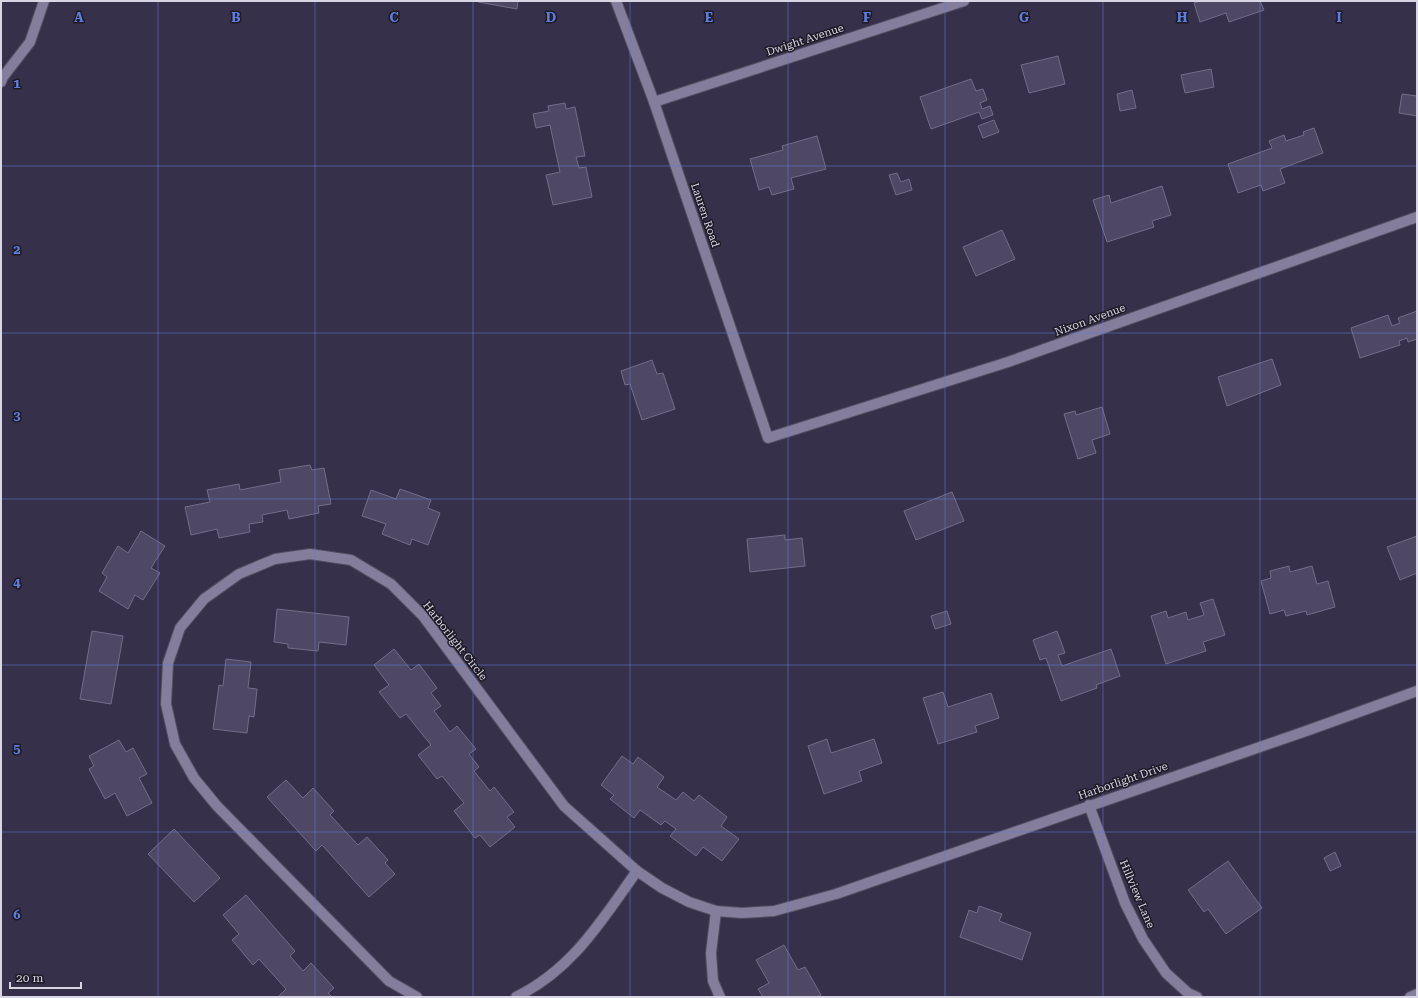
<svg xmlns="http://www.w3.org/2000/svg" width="1418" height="998" font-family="'Roboto Serif',serif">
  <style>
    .building { fill: #4f4864; stroke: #736d8a }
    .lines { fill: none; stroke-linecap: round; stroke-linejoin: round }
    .minor-casing { stroke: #524d62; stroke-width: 12 }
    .minor { stroke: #847d9b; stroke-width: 10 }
    .grid { fill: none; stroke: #5e7ddd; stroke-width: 1; stroke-opacity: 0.55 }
    .labels { text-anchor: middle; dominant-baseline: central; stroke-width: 3; stroke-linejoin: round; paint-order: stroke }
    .street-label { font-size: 11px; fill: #d8d5e5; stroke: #1d1a26 }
    .grid-label { font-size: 13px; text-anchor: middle; font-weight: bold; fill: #5e7ddd; stroke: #1d1a26; stroke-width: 3; stroke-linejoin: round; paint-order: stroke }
  </style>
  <rect width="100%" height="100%" fill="#36304a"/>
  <g class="building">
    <polygon points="479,1 518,1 517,9 478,2"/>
    <polygon points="1201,1 1260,1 1264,10 1229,22 1226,13 1200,22 1194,3"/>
    <polygon points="1058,56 1065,84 1029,93 1021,65"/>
    <polygon points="1211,69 1214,87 1185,93 1181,75"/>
    <polygon points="971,79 976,91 983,89 987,100 980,103 982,109 990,106 993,115 982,119 979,112 931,129 920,97"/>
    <polygon points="1132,90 1136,108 1120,111 1117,94"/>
    <polygon points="1402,94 1417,96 1417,116 1399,113"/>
    <polygon points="565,103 566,109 575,107 585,156 576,157 579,168 586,167 592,197 553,205 546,175 560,172 550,125 536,128 533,114 549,111 548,106"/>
    <polygon points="994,120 999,132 983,138 978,126"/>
    <polygon points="1314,128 1323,153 1280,169 1285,183 1263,191 1261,185 1238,193 1228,164 1272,148 1269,141 1284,135 1286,141 1304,135 1303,132"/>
    <polygon points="817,136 826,169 791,178 794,189 772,195 769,187 759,190 750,159 783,150 782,146"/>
    <polygon points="897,173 901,182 909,179 912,190 896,195 889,175"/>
    <polygon points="1162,186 1171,215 1152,221 1154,227 1107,242 1093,200 1109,195 1111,203"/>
    <polygon points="1002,230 1015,259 976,276 963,247"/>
    <polygon points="1417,311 1417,339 1408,342 1407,338 1399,341 1400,345 1360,358 1351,328 1388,315 1392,326 1400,323 1398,318"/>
    <polygon points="1272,359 1281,385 1227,406 1218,377"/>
    <polygon points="652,360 657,374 663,373 675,409 642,420 630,384 625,385 621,371"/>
    <polygon points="1102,407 1110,434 1092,440 1096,453 1078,459 1064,414 1075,411 1076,415"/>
    <polygon points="310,465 312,470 324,468 331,504 318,506 319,513 289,519 287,510 262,515 263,522 249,524 250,532 219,538 217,529 191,535 185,507 210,502 207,490 239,484 240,490 281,482 279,470"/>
    <polygon points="400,489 431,500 428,508 440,513 428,545 412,539 410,545 382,534 386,524 362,516 371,490 396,499"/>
    <polygon points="952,492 964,521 916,540 904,511"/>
    <polygon points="141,531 165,546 151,568 160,573 143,600 135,595 128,609 99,591 107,577 102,573 118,546 128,553"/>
    <polygon points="785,535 785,540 802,538 805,566 750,572 747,539"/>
    <polygon points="1417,536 1417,573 1400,580 1387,547"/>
    <polygon points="1289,566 1290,572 1312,566 1317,584 1328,581 1335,607 1307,615 1306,611 1286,616 1284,610 1270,614 1261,581 1271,578 1270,571"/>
    <polygon points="1213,599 1225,635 1203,642 1206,651 1166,664 1151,616 1166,611 1168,618 1186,612 1188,620 1204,615 1200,603"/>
    <polygon points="277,609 349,617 346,645 319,642 318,651 288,648 288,644 274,642"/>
    <polygon points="947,611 951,624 935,629 931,616"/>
    <polygon points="92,631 123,636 111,704 80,699"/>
    <polygon points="1057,631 1065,653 1058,655 1062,666 1111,649 1120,676 1096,685 1097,688 1061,701 1046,658 1040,660 1033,640"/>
    <polygon points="394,649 411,670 419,664 437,688 431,693 441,706 434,711 450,732 457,726 476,749 469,754 479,767 474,771 490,791 494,787 514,812 507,817 515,827 490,847 480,835 475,838 454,811 464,803 442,776 437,779 418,755 431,745 406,714 400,718 379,692 389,685 374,665"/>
    <polygon points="226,659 251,662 248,688 257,689 254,717 249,716 247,733 213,729 219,685 223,686"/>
    <polygon points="943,692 948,707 991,693 999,718 975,726 977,732 938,744 923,698"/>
    <polygon points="827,739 831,753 874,739 882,763 859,771 862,781 824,794 808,746"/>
    <polygon points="119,740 126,752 133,748 147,774 139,778 152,803 127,816 115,793 105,799 89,769 94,766 89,756"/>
    <polygon points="622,756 633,764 638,757 664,777 657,787 676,800 683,792 694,801 699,795 727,817 721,826 739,839 722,861 703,847 696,856 670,836 676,829 665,821 661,825 640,810 634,818 610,799 614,795 601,785"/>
    <polygon points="286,780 303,798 313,788 334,811 330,815 358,845 367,837 388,860 385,863 395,874 369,897 322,845 316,851 267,797"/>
    <polygon points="174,829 220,878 194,902 148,854"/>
    <polygon points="1335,852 1341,866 1330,871 1324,858"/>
    <polygon points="1228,861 1262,908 1226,934 1208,909 1204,912 1188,890"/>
    <polygon points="246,895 295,951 290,956 303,971 311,963 334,988 328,993 332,997 278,997 286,989 259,959 253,965 232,940 239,934 223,915"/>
    <polygon points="979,906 1002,914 999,921 1031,933 1022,960 960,937 969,910 977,913"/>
    <polygon points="784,945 798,970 805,967 821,995 817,997 763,997 758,989 769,983 756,960"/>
  </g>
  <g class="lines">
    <defs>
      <g id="minor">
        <polyline points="616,1 654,102 768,438 1008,362 1417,217"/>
        <polyline points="1,82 3,77 30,42 44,1"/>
        <polyline points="654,102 964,1"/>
        <polyline points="1089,805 1125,903 1143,939 1166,973 1188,993 1197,997"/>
        <polyline points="716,911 711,953 713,981 720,997"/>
        <polyline points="417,997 389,981 217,806 194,778 175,744 166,704 168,663 180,628 204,599 239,574 275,559 310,554 351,560 391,584 423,616 564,806 637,871 662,888 689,902 716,911 742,913 774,911 836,894 1309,730 1417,691"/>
        <path d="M 516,997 C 573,969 601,921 637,871"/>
        <polyline points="1410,997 1417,994"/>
      </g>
    </defs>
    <use href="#minor" class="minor-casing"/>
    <use href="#minor" class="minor"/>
  </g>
  <path class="grid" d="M 158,1 L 158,997M 315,1 L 315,997M 473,1 L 473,997M 630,1 L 630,997M 788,1 L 788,997M 945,1 L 945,997M 1103,1 L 1103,997M 1260,1 L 1260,997M 1,166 L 1417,166M 1,333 L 1417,333M 1,499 L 1417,499M 1,665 L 1417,665M 1,832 L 1417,832"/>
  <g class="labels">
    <g class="street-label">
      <text transform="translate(805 40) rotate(-18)">Dwight Avenue</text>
      <text transform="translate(705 215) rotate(71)">Lauren Road</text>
      <text transform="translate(1090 320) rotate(-20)">Nixon Avenue</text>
      <text transform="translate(455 641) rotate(52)">Harborlight Circle</text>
      <text transform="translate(1123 781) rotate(-19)">Harborlight Drive</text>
      <text transform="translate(1137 894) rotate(67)">Hillview Lane</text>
    </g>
  </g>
  <g class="grid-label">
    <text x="79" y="22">A</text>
    <text x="236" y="22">B</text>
    <text x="394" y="22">C</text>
    <text x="551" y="22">D</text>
    <text x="709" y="22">E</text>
    <text x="867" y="22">F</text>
    <text x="1024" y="22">G</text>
    <text x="1182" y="22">H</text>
    <text x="1339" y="22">I</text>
    <text x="17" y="88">1</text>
    <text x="17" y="254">2</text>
    <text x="17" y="420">3</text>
    <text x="17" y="587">4</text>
    <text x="17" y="753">5</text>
    <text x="17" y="919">6</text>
  </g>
  <rect width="1418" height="998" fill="none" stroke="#d8d5e5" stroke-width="4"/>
  <path d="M10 982v6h71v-6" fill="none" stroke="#d8d5e5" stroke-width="2"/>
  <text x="16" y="982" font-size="12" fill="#d8d5e5" stroke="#1d1a26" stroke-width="3" paint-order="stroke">20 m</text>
</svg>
